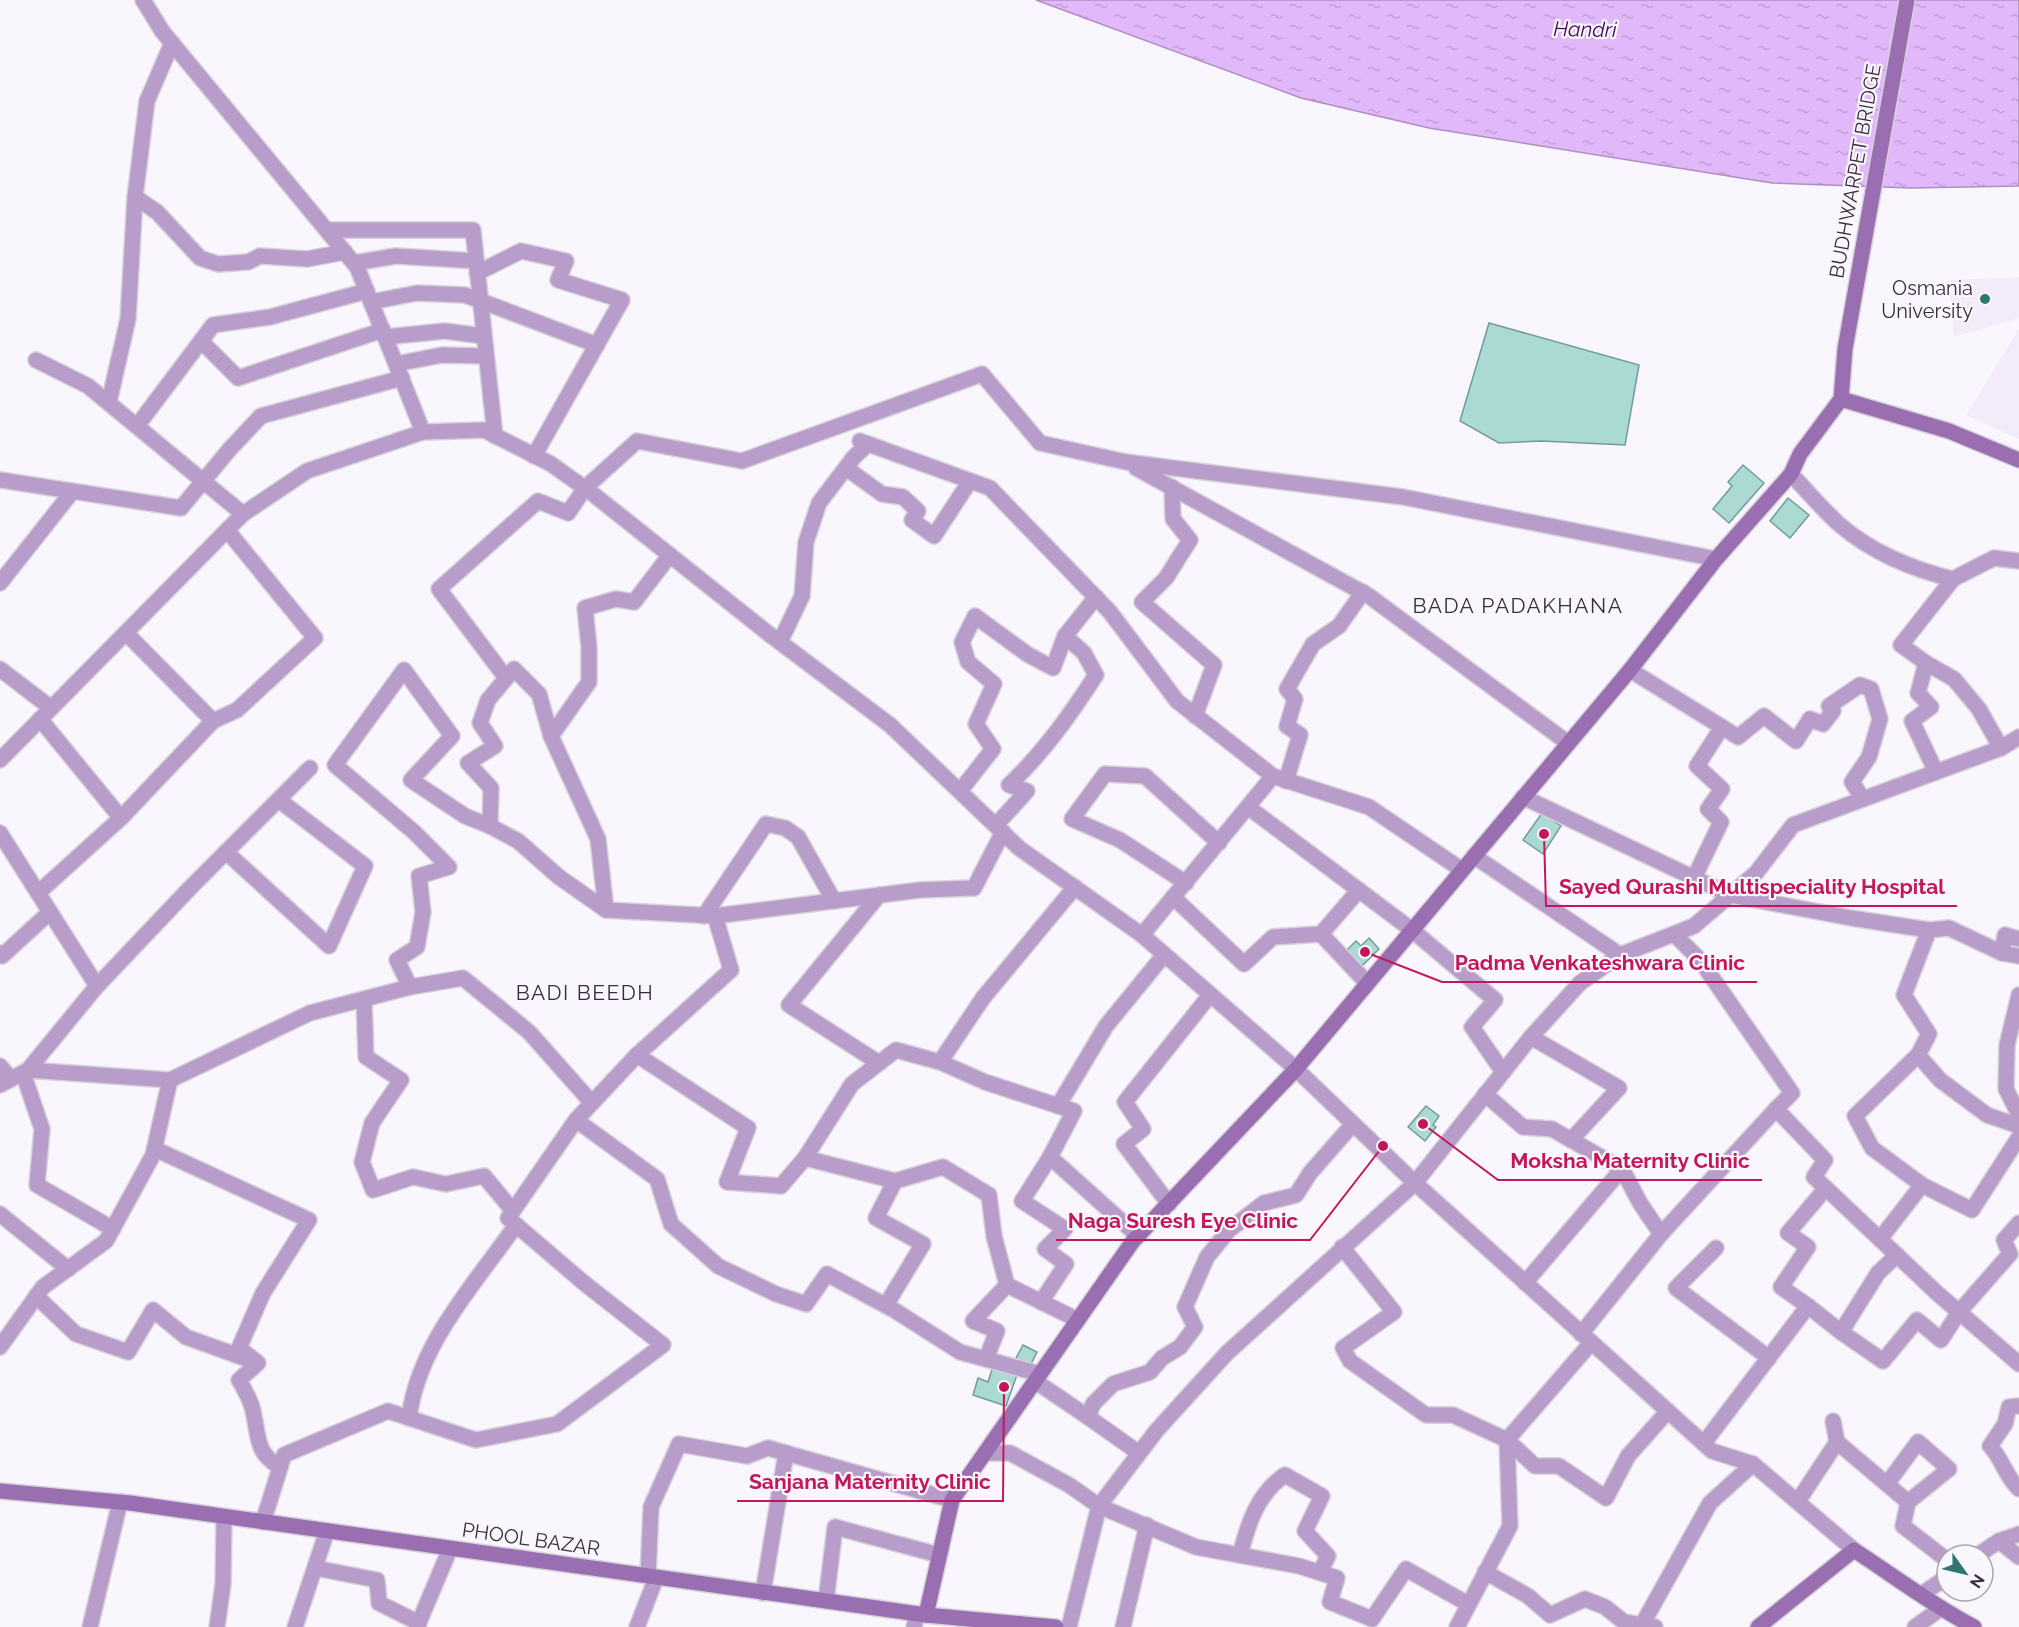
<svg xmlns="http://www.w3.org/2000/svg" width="2019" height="1627" font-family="Raleway,sans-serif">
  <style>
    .built { fill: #f4ebfa }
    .water { fill: url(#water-ripples); stroke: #ae8fc1; stroke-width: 1.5 }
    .building { fill: #abd9d4; stroke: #719d99; stroke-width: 1.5 }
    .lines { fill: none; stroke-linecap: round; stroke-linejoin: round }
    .street-casing { stroke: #d7d2da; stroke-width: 18 }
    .secondary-casing { stroke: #d7d2da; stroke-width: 18 }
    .street { stroke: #b89cca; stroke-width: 15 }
    .secondary { stroke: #996fb2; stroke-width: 15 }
    .poi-dot { fill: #2e7670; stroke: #faf6fd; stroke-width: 2 }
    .labels { text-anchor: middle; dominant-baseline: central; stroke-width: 4.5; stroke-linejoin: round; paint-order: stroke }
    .street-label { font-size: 20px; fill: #362e3b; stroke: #faf6fd }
    .poi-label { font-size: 20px; fill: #362e3b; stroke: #faf6fd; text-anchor: end }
    .water-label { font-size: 21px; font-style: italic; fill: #3f0957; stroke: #faf6fd }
    .neighbourhood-label { font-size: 21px; letter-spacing: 1.5px; fill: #362e3b; stroke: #faf6fd }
    .leader { fill: none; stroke: #c2185b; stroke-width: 2 }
    .callout-dot { fill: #c2185b; stroke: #faf6fd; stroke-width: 2 }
    .callout-label { font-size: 21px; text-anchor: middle; font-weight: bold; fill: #c2185b; stroke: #faf6fd; stroke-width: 4.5; stroke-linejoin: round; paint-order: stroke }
  </style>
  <defs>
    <pattern id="water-ripples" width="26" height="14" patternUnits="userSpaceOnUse" patternTransform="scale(1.5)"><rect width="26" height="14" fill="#e1b8fa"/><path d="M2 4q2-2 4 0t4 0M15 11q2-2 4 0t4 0" fill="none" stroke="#c29ed7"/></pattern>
  </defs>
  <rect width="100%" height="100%" fill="#faf6fd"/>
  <g class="built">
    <polygon points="2019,277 2019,318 1954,337 1948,280"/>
    <polygon points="2019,329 2019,439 1966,415"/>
  </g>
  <polygon class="water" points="1036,0 2019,0 2019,186 1911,188 1772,183 1429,128 1301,98"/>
  <g class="building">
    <polygon points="1489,323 1639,365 1625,445 1541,441 1499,443 1460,421"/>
    <polygon points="1743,465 1764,483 1729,523 1713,509 1732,486 1728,482"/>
    <polygon points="1788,498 1809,515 1790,538 1770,521"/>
    <polygon points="1542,813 1561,826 1543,854 1523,840"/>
    <polygon points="1369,938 1379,949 1359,969 1343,954 1356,941 1361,946"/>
    <polygon points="1426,1106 1439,1116 1433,1125 1436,1127 1425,1141 1408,1127"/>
    <polygon points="1023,1345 1037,1352 1029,1368 1015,1360"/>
    <polygon points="994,1363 1018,1372 1006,1406 973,1395 978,1378 988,1382"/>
  </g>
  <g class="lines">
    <defs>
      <g id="street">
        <polyline points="143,0 162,31 357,267 423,432"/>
        <polyline points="135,197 157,212 200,258 218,264 248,262 260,256 307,259 345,252"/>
        <polyline points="327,230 473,230 495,436"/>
        <polyline points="354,263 396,256 476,261"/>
        <polyline points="477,273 521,251 566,261 558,280 622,300 534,456"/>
        <polyline points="371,302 417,293 465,295 597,345"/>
        <polyline points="385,337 445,331 483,336"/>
        <polyline points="201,341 238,378 383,330"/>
        <polyline points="36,360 88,386 243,514"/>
        <polyline points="396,364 442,355 485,356"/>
        <polyline points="109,402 128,319 135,197 147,101 172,43"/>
        <polyline points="137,426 213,325 270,317 367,291"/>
        <polyline points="860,441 990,488 1110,612 1177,701 1273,776 1142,935"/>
        <polyline points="846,468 882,494 903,497 918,511 912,520 934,536 970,481"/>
        <polyline points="1136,468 1369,596 1568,743"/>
        <path d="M 1791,474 C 1807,491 1823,510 1840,525 C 1871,552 1914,570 1953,579 L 1994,558 L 2019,561"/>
        <polyline points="0,480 181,508 229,450 261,416 402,378"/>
        <polyline points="1172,487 1173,519 1190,540 1166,578 1142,602 1214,665 1195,716"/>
        <polyline points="670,555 634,602 616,599 585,608 589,647 589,682 551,736 598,839 606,910 715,916"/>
        <polyline points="0,583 72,492"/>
        <polyline points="126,633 213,721 237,710 315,638 227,530"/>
        <polyline points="780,642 802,596 806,542 819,503 854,457 868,444"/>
        <polyline points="1926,663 1954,679 1979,709 2001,748"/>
        <polyline points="0,669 51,708"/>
        <polyline points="1630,670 1738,737 1764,716 1796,741 1810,719 1823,724 1833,711 1829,706 1860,685 1871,689 1880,719 1869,757 1852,782 1863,799"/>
        <polyline points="506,678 439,589 538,501 568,513 585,488 637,441 742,461 982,374 1040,443 1126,462 1403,497 1716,559"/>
        <polyline points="40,719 121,818 213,721"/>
        <polyline points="551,736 539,694 514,669 488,700 480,723 495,746 468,763 491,788 490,826 518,841 559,877 606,910"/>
        <polyline points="0,760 243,514 307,471 423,432 484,430 551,464 593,494 769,634 890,725 1019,848 1142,935 1296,1069 1415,1183 1712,1451 1753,1464 1854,1550"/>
        <polyline points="1936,772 1912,721 1931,707 1918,693 1926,663 1901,645 1953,579"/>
        <polyline points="1276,777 1369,807 1462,870"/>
        <polyline points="1286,781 1300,735 1287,726 1295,699 1287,689 1313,644 1339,626 1363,592"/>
        <polyline points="960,791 993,749 976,724 994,684 968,662 962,642 975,616 1027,654 1053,668 1065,636"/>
        <polyline points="1523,797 1730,895 1851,918 1929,930 1949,928 2002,953 2019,956"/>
        <polyline points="1248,807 1412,930 1495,1000 1472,1027 1503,1072"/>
        <path d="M 996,825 L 1027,791 L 1009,785 C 1044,752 1070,715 1096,675 L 1084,653 L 1065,636 L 1096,597"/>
        <polyline points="1003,832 974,888 920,890 715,916 731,970 637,1055 576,1120 657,1179 671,1224 718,1266 776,1294 806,1304 827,1274 894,1310 960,1352 1040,1374"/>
        <polyline points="0,833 97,986"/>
        <polyline points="226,852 329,946 365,866 279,800"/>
        <polyline points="1474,856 1620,955"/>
        <polyline points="1694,878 1721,822 1708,809 1722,789 1697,766 1722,727"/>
        <polyline points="1186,883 1120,840 1072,819 1105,774 1145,776 1219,843"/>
        <polyline points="1075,887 983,998 940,1062 985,1082 1074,1111 1050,1157 1138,1236"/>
        <polyline points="1359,890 1321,934 1367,983"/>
        <polyline points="38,893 121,818"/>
        <polyline points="1173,897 1244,964 1273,937 1321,934"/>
        <polyline points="704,916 766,824 785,828 798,837 834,901"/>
        <polyline points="1929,930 1904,995 1929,1034 1918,1055 1940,1080 1987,1115 2019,1126"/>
        <polyline points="1674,934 1700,960 1792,1093 1776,1109 1825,1160 1814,1177 1937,1293 2019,1364"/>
        <polyline points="0,953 2,956 50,912"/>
        <polyline points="2002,953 2005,935 2019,939"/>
        <polyline points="410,987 397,960 417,947 423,912 419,876 449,867 414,832 335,765 404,670 452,736 411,780 465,816 490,826"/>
        <polyline points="2019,995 2007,1045 2006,1089 2019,1115"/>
        <polyline points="364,999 366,1057 401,1080 372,1123 362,1162 373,1190 413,1177 446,1184 484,1176 513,1211"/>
        <polyline points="1531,1037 1619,1088 1571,1140"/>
        <polyline points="637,1055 748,1128 727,1182 781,1186 805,1158"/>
        <polyline points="1918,1055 1855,1116 1872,1148 1922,1185"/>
        <polyline points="940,1062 896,1050 852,1084 805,1158 895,1181 943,1167 989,1195 994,1236 1007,1285 1078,1320"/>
        <polyline points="879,1063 789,1005 879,895"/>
        <polyline points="0,1066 11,1079"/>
        <polyline points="28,1070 97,986 190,888 310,768"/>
        <polyline points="23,1073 42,1129 37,1185 113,1229"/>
        <polyline points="0,1085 28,1070 170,1080 310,1013 410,987 463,978 529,1032 592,1103"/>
        <polyline points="1485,1094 1523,1127 1552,1129 1622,1169 1525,1283"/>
        <polyline points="1058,1106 1106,1026 1164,955"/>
        <path d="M 155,1149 L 309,1220 L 263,1293 L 239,1348 L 258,1363 L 239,1380 C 244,1389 251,1400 253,1411 C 259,1436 255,1453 280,1467"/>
        <polyline points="1169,1204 1124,1144 1143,1129 1125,1102 1210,995"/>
        <polyline points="0,1214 68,1269"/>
        <polyline points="1661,1234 1776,1109"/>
        <polyline points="1880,1239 1922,1185 1972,1210 2019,1137"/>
        <polyline points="1342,1247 1394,1312 1343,1348 1350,1361 1426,1415 1453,1415 1507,1440 1535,1466 1559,1466 1606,1498 1628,1456 1668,1411"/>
        <polyline points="1716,1248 1676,1288 1769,1358"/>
        <polyline points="1897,1255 1878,1273 1841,1332 1883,1361 1917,1320 1941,1340 1959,1312 2010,1254 2004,1240 2019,1223"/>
        <polyline points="36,1296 76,1334 128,1352 153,1310 186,1337 247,1359"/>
        <polyline points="1041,1302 1066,1264 1045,1249 1065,1229 1022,1201 1050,1157"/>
        <polyline points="886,1305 923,1244 876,1218 895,1181"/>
        <polyline points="1808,1306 1841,1332"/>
        <polyline points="1581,1334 1661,1234 1640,1203 1622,1169"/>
        <polyline points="0,1347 43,1287 106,1241 153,1155 170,1080"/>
        <polyline points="986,1359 997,1331 973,1321 1007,1285"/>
        <polyline points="1035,1381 1088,1417"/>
        <path d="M 2019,1406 L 2009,1407 L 2005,1424 L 1990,1446 C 2003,1460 2005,1476 2019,1489"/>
        <path d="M 409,1418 C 418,1344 475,1284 516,1225"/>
        <polyline points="1837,1442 1908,1502 1903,1526 1947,1560"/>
        <polyline points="1704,1443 1808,1306 1781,1287 1808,1247 1788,1233 1826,1188"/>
        <polyline points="985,1453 1010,1453 1069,1485 1099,1506 1196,1547 1299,1566 1337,1578 1330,1602 1372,1619 1406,1569 1468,1604"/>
        <polyline points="1139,1453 1088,1417 1093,1404 1113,1384 1150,1372 1162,1358 1180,1347 1195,1327 1185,1307 1207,1257 1229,1230 1264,1203 1296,1195 1310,1173 1353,1124"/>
        <polyline points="1887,1484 1918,1442 1949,1469 1908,1502"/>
        <polyline points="1798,1501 1837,1442 1833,1421"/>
        <polyline points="263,1522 284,1455 388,1411 476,1440 557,1424 663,1345 584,1283 508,1218 576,1120"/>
        <polyline points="1999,1541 2019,1557"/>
        <path d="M 1240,1555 C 1248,1524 1257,1494 1285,1475 L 1322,1496 L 1305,1531 L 1328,1556 L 1320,1572"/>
        <polyline points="1978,1555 1999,1541 2019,1534"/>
        <polyline points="315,1568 377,1580 379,1603 419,1623"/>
        <polyline points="1485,1572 1528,1596 1550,1615 1585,1599 1605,1607 1624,1622 1655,1627"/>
        <polyline points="648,1576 651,1507 679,1444 747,1456 768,1448 952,1500"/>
        <polyline points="763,1593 786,1453"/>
        <polyline points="1922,1594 1947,1577"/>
        <polyline points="826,1601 835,1527 939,1555"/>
        <polyline points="1642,1625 1710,1503 1753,1464"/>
        <polyline points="90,1627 120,1502"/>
        <polyline points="217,1627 223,1584 224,1517"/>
        <polyline points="295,1627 327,1531"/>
        <polyline points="417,1627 450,1549"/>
        <polyline points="637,1627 656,1578"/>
        <polyline points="914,1627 917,1614"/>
        <polyline points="1069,1627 1099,1506 1157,1430 1227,1353 1415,1183 1531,1037 1580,983 1620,955 1694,926 1756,873 1793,825 2001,748 2019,737"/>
        <polyline points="1123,1627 1147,1525"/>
        <polyline points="1457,1627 1510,1526 1507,1440 1591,1343"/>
        <polyline points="1915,1627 1940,1609"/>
      </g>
      <g id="secondary">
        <polyline points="1841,399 1949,431 2019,460"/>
        <polyline points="0,1491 130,1503 926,1615 1056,1627"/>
        <polyline points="926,1615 952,1500 1133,1241 1296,1069 1630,670 1716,559 1791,474 1800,454 1841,399 1845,349 1907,0"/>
        <path d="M 1758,1627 L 1854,1550 C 1894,1576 1932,1605 1974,1627"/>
      </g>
    </defs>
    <use href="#street" class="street-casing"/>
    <use href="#secondary" class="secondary-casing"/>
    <use href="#street" class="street"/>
    <use href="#secondary" class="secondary"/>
  </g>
  <circle class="poi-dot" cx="1985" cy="299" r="6"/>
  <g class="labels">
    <g class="street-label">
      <text transform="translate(1855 171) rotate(-80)">BUDHWARPET BRIDGE</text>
      <text transform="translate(531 1539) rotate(8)">PHOOL BAZAR</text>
    </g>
    <g class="poi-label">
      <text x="1973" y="288">Osmania<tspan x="1973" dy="23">University</tspan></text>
    </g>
    <g class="water-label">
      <text transform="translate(1585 29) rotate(1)">Handri</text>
    </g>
    <g class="neighbourhood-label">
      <text x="1518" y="605">BADA PADAKHANA</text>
      <text x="585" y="992">BADI BEEDH</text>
    </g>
  </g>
  <path class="leader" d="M1544 834L1546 906H1957M1365 952L1442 982H1757M1423 1124L1498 1180H1762M1383 1146L1310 1240H1056M1004 1387L1003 1501H737"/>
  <g class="callout-dot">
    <circle cx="1544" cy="834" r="6"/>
    <circle cx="1365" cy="952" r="6"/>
    <circle cx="1423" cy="1124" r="6"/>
    <circle cx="1383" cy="1146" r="6"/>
    <circle cx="1004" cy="1387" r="6"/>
  </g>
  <g class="callout-label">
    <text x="1752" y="894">Sayed Qurashi Multispeciality Hospital</text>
    <text x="1600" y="970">Padma Venkateshwara Clinic</text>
    <text x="1630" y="1168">Moksha Maternity Clinic</text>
    <text x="1183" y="1228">Naga Suresh Eye Clinic</text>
    <text x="870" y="1489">Sanjana Maternity Clinic</text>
  </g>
  <g transform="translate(1965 1573) rotate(124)"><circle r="28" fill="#faf6fd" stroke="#aca6af" stroke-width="1.5"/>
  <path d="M0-4.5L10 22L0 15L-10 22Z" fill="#2e7670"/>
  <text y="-9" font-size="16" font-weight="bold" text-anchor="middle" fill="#362e3b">N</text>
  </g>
</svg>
